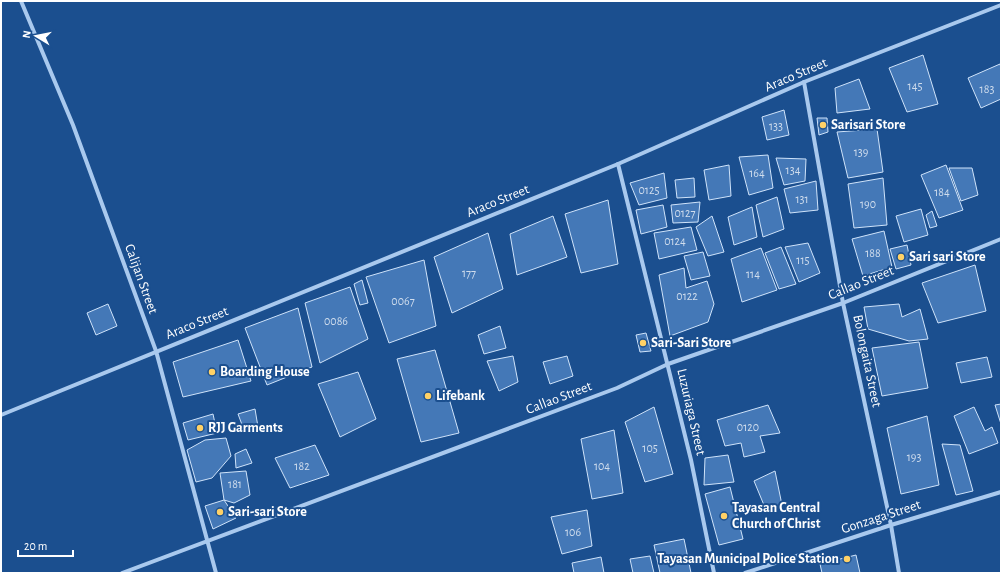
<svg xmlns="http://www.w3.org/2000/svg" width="1002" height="574" font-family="'Alegreya Sans',sans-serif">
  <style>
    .building { fill: #4478b7; stroke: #cfe3fa }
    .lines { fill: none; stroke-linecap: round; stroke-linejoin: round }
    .minor { stroke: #a9c9ee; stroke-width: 4 }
    .poi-dot { fill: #ffd166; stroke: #1b4f8f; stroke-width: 1.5 }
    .labels { text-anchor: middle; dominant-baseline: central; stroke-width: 4; stroke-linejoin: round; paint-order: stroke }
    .number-label { font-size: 12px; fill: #d0dded }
    .street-label { font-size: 14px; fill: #fff; stroke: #1b4f8f }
    .poi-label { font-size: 14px; font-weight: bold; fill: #fff; stroke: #1b4f8f; text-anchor: start }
  </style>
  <rect width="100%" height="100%" fill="#1b4f8f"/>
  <g class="building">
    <polygon points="923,55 938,104 907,112 889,68"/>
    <polygon points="1000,64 1001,68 1001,99 981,108 968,78"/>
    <polygon points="859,79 870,109 837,113 835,88"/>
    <polygon points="784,110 789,135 767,140 762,117"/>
    <polygon points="817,118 827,118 828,132 819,135"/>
    <polygon points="877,129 883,172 848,178 837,132"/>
    <polygon points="768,155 773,188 749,195 739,157"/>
    <polygon points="776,158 806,159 805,181 784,185"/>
    <polygon points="729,165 731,196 709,200 704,170"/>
    <polygon points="946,165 963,210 939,218 921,175"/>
    <polygon points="949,168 972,168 978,195 961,201"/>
    <polygon points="664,173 667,198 639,205 630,183"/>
    <polygon points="694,178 695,197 677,198 675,180"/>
    <polygon points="883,178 887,225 854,228 848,184"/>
    <polygon points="816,181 818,210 790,213 784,189"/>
    <polygon points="777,197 784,229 763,237 756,205"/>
    <polygon points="608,200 618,264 581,273 565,214"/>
    <polygon points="700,202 698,222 673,223 671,205"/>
    <polygon points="663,205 667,227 641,234 636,210"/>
    <polygon points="752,207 757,237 734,245 728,217"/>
    <polygon points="921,209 928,235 904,242 896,216"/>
    <polygon points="932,211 937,226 930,228 926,215"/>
    <polygon points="553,216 567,257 517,275 510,234"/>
    <polygon points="712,216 724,252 708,256 696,227"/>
    <polygon points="691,227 697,250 659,259 654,233"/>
    <polygon points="884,231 892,267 863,276 852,239"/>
    <polygon points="488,233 503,289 452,313 434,257"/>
    <polygon points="808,243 820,273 799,282 785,247"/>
    <polygon points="907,245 911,265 896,269 890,249"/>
    <polygon points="781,247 796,284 779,289 765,253"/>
    <polygon points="761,248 777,290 742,302 731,259"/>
    <polygon points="703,252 710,276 691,280 684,256"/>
    <polygon points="424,260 436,326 389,343 366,277"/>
    <polygon points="975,265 986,311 938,323 922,283"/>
    <polygon points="684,268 686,288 707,281 714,304 708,322 670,336 659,275"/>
    <polygon points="362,280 368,303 360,305 354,284"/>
    <polygon points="350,287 368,339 320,363 305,303"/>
    <polygon points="108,304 117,326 96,335 87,313"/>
    <polygon points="899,304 902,317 920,309 928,339 909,341 868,329 864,307"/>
    <polygon points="298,308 312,367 267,385 245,328"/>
    <polygon points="500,326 506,348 484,354 478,335"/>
    <polygon points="646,333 651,351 640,352 636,335"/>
    <polygon points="238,340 251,381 183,397 173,362"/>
    <polygon points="919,342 928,388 882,396 872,348"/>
    <polygon points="435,350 459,433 421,442 397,359"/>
    <polygon points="513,356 518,382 499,391 487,361"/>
    <polygon points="567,356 573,376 550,384 543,362"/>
    <polygon points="987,357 992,377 961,383 956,363"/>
    <polygon points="358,372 376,419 340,437 318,384"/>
    <polygon points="1001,404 1001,424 995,405"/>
    <polygon points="768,405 780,433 760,436 765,452 744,457 741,443 725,446 717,420"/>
    <polygon points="654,407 673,474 645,482 625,422"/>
    <polygon points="974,407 985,431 992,427 998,443 969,454 954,416"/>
    <polygon points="255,409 258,427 244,430 238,414"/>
    <polygon points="213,414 217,433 188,440 183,423"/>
    <polygon points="927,416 939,485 901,494 887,428"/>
    <polygon points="614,430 623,493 592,499 581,439"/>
    <polygon points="226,438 231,456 212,478 196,482 187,450 205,440"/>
    <polygon points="942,444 960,445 973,491 956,495"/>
    <polygon points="315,445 329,475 290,488 275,458"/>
    <polygon points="246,449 252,463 236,468 235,454"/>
    <polygon points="728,455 734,482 704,485 705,458"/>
    <polygon points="246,471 250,495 234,503 224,500 220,473"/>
    <polygon points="775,471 782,505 766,510 754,481"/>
    <polygon points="730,487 743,539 719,545 705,494"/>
    <polygon points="224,500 236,518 213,529 205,506"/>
    <polygon points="587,510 592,546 562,554 551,517"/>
    <polygon points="684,539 691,573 660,573 654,545"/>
    <polygon points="856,555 860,573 822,573 820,564"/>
    <polygon points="650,556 654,573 633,573 630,559"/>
    <polygon points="601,557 604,573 574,573 572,563"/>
  </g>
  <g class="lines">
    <g class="minor">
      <polyline points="21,1 73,125 156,351 216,573"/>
      <polyline points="804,82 843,303 891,525 899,573"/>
      <polyline points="618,164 691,460 714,573"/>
      <polyline points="1,415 618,164 804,82 1001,5"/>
      <polyline points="122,573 617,388 668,364 843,303 1001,239"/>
      <polyline points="745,573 891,525 1001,492"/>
    </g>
  </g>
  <g class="poi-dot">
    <circle cx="823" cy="125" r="4"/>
    <circle cx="901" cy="257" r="4"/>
    <circle cx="643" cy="343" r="4"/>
    <circle cx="212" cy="372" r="4"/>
    <circle cx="428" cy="396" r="4"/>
    <circle cx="200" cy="428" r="4"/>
    <circle cx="220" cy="512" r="4"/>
    <circle cx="724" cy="516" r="4"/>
    <circle cx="847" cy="559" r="4"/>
  </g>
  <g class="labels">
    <g class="number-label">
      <text x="915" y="86">145</text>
      <text x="987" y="89">183</text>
      <text x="776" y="126">133</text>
      <text x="861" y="152">139</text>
      <text x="793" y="170">134</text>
      <text x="757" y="173">164</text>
      <text x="649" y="190">0125</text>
      <text x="942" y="192">184</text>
      <text x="802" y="199">131</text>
      <text x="868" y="204">190</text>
      <text x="685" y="213">0127</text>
      <text x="675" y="241">0124</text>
      <text x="873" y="253">188</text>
      <text x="803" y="260">115</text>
      <text x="469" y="273">177</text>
      <text x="753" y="274">114</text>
      <text x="687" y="296">0122</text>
      <text x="403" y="301">0067</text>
      <text x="336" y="321">0086</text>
      <text x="748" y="427">0120</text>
      <text x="650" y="448">105</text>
      <text x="914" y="457">193</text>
      <text x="302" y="466">182</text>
      <text x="602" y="466">104</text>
      <text x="235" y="484">181</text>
      <text x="573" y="532">106</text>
    </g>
    <g class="street-label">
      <text transform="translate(796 75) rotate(-23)">Araco Street</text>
      <text transform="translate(498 201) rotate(-22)">Araco Street</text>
      <text transform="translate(141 279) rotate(70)">Calijan Street</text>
      <text transform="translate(861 283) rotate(-22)">Callao Street</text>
      <text transform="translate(197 323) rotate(-22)">Araco Street</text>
      <text transform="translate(867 361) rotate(78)">Bolongaita Street</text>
      <text transform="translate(559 398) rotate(-21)">Callao Street</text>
      <text transform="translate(691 412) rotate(77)">Luzuriaga Street</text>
      <text transform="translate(881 517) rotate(-18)">Gonzaga Street</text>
    </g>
    <g class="poi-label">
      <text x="831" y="125">Sarisari Store</text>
      <text x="909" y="257">Sari sari Store</text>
      <text x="651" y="343">Sari-Sari Store</text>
      <text x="220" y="372">Boarding House</text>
      <text x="436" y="396">Lifebank</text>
      <text x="208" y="428">RJJ Garments</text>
      <text x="732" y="508">Tayasan Central<tspan x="732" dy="16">Church of Christ</tspan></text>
      <text x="228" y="512">Sari-sari Store</text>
      <text x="839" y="559" text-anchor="end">Tayasan Municipal Police Station</text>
    </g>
  </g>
  <rect width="1002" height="574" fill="none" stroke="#ffffff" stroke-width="4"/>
  <g transform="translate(36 36) rotate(280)" stroke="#1b4f8f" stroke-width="3" paint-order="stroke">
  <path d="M0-3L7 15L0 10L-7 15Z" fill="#ffffff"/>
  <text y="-6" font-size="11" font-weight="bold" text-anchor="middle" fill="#ffffff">N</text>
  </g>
  <path d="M18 550v6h55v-6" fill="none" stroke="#ffffff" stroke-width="2"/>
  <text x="24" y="550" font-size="12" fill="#ffffff" stroke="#1b4f8f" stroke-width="3" paint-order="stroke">20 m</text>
</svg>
